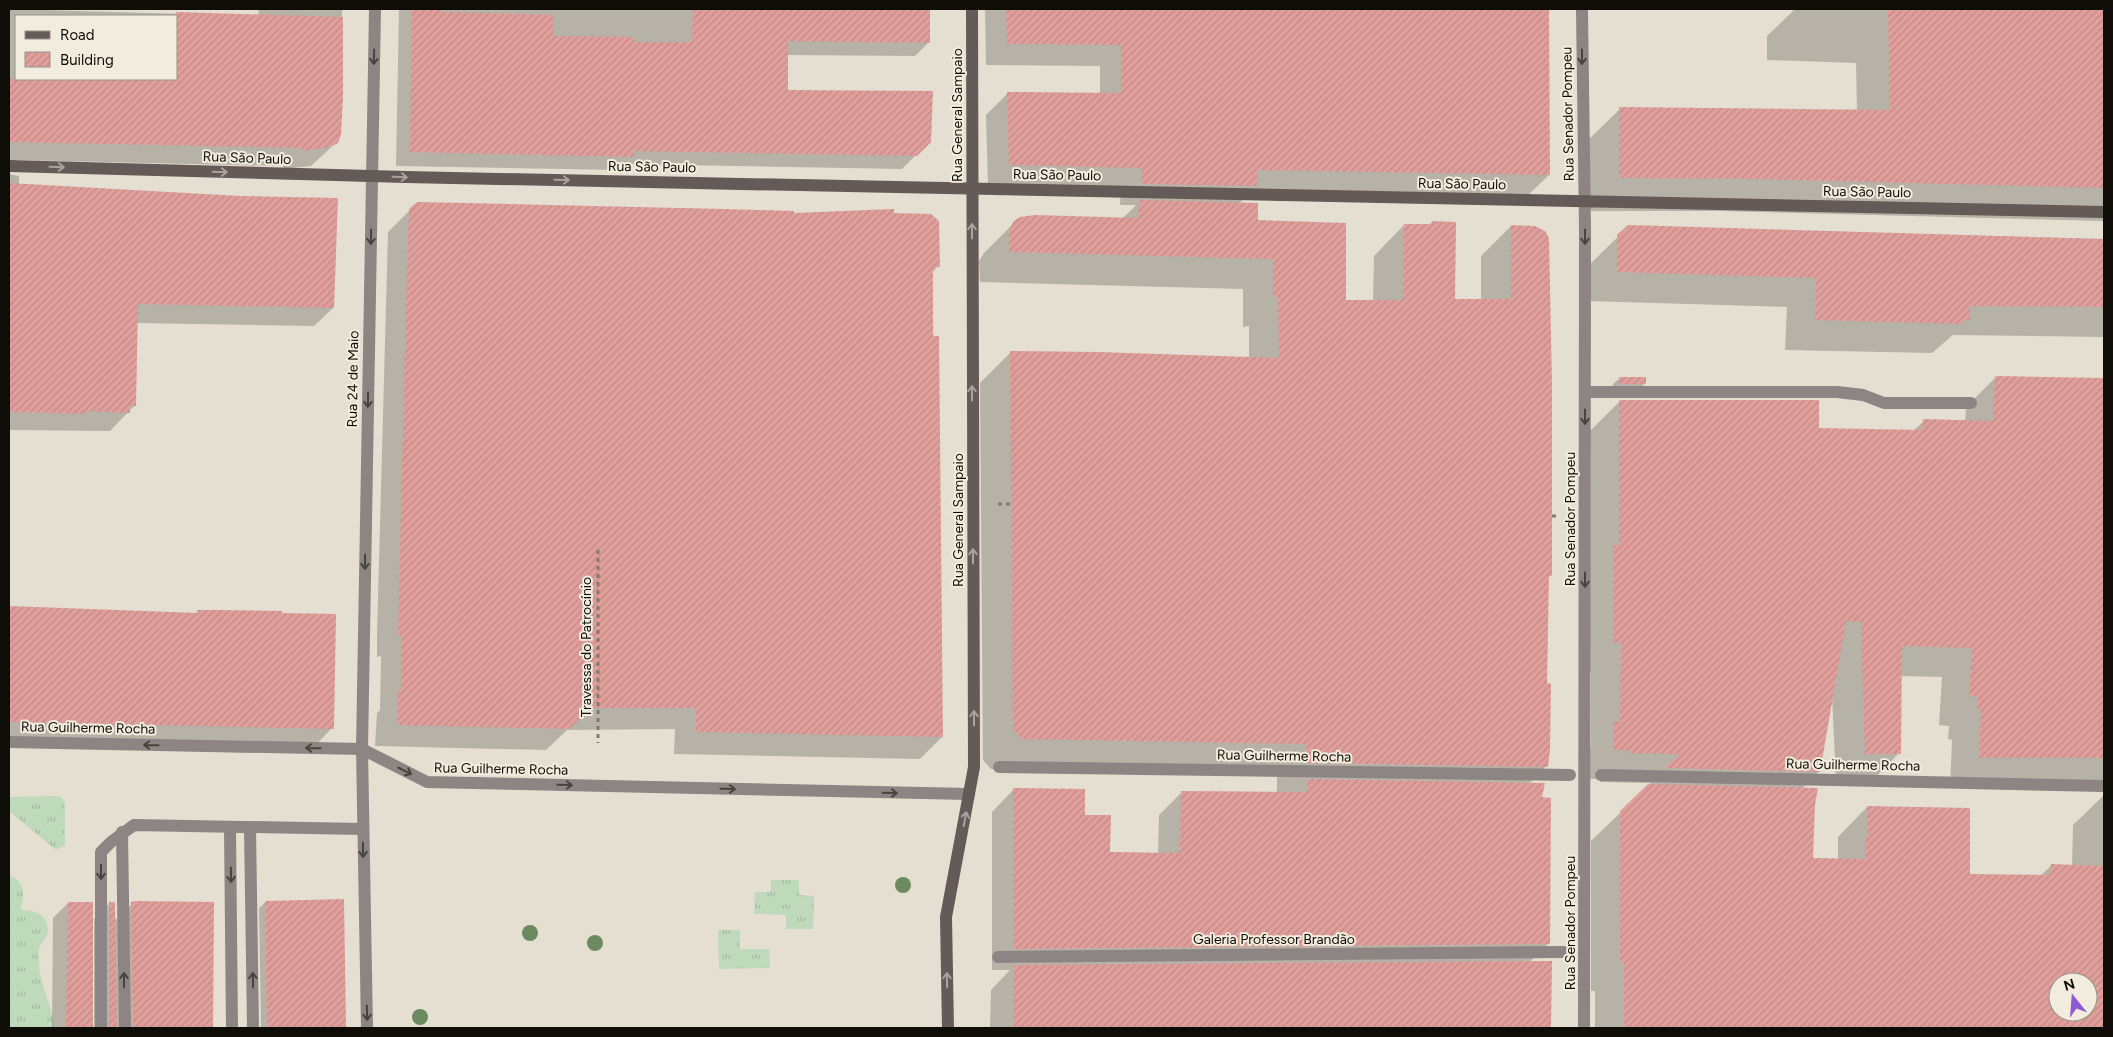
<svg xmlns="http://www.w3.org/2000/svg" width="2113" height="1037" font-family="Figtree,sans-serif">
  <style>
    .grass { fill: url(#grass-tufts) }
    .shadow { fill: #0003; fill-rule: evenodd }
    .building { fill: url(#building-hatch); fill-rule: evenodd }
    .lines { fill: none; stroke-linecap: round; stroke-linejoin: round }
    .path { stroke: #817c73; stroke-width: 3; stroke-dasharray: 4 4; stroke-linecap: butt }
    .service { stroke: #8c8583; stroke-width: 12 }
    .pedestrian { stroke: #8c8583; stroke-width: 12 }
    .minor { stroke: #8c8583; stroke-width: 12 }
    .secondary { stroke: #645a58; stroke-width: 12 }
    .tree { fill: #6b8a5f }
    .oneway { stroke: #47433f }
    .oneway2 { stroke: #aba39b }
    .labels { text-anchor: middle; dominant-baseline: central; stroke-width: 4; stroke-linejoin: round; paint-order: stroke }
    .street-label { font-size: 14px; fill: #0f0d08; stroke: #f2ecde }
  </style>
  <defs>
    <pattern id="grass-tufts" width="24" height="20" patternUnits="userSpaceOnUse" patternTransform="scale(1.25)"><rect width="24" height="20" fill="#bedaba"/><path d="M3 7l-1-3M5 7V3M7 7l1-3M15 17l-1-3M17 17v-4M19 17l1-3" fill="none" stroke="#a2ba9e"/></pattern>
    <pattern id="building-hatch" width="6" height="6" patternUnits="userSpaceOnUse" patternTransform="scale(1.25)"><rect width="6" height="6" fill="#e19f9c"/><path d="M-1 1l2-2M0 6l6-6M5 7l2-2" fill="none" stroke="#c08885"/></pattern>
  </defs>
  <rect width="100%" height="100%" fill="#e5dfd1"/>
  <g class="grass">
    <polygon points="58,796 62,798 65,803 65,845 56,850 9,811 9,797"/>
    <path d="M 9,876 C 25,880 25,895 21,907 L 23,910 C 34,911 44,913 47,925 C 51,936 42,940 39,949 C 38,954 39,960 39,965 C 40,986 53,1006 54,1028 L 9,1028 Z"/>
    <polygon points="771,880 799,880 799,895 814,896 813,929 786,929 786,915 754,914 755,892 771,892"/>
    <polygon points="718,930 740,930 740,949 769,949 770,968 719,969"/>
  </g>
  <g class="shadow">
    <path d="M 9,9 L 258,16 L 259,9 L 342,9 L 340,134 L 337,142 L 311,166 L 283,169 L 283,166 L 17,160 L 9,169 ZM 16,16 L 176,16 L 176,79 L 16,79 Z"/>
    <polygon points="399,9 929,9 929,42 915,56 787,55 787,91 930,141 902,169 625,164 619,170 396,166"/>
    <polygon points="985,9 1548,9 1549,175 1527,196 1251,191 1239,204 1344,301 1373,301 1374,256 1404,225 1429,225 1432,222 1454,301 1481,300 1481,256 1511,226 1551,575 1548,578 1546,766 1529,784 1541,799 1549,943 1530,962 1550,962 1550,1028 990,1028 991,990 1010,970 992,970 992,812 1014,789 1083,816 1109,853 1158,854 1159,815 1181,793 1277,793 1277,773 991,769 983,760 980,383 1010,353 1249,358 1249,326 1243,327 1243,289 980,282 979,261 984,253 1015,222 1122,219 1136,205 1120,205 1121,189 988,186 986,115 1008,93 1100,94 1100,66 986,65"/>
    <polygon points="1795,9 2104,9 2104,221 1719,211 1586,211 1586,142 1620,109 1857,111 1856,63 1767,60 1767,36"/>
    <polygon points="9,174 19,176 19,185 333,308 314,326 136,323 135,405 110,431 9,430"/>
    <polygon points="410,210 893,214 938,266 932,273 942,737 920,759 674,754 675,729 567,730 546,750 375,746 377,713 380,710 381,656 377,657 377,635 388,232"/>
    <polygon points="1628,227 2104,239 2104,337 1953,335 1932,353 1785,350 1787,307 1588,301 1588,266"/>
    <polygon points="1620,378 1645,383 1639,390 1613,390 1613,384"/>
    <path d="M 1995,378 L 2104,380 L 2104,788 L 1950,787 L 1952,740 L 1948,739 L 1949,726 L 1939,725 L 1942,677 L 1901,676 L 1899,753 L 1870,783 L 1836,783 L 1832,696 L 1819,771 L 1802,789 L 1813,805 L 1812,859 L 1838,860 L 1838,837 L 1867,807 L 1969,875 L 2040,876 L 2051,866 L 2072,867 L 2073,825 L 2104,795 L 2104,1028 L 1595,1028 L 1595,991 L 1591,991 L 1591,841 L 1651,783 L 1600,782 L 1600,779 L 1584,779 L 1585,753 L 1591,747 L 1591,672 L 1585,672 L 1590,431 L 1620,401 L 1818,429 L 1913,431 L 1924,421 L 1965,422 L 1966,407 ZM 2058,982 L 2088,982 L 2088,1012 L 2058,1012 Z"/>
    <polygon points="9,607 196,614 198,612 332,728 308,753 9,747"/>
    <polygon points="342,900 344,1028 261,1028 259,908 266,902"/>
    <polygon points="68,903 92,903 92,1028 52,1028 53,918"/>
    <polygon points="110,903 114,921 132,904 213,903 212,1028 94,1028 94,919"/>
  </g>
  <g class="building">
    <polygon points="412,9 441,9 441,12 553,15 553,36 634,37 634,42 692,42 693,9 930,9 930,43 788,41 788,90 933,91 931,142 917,156 634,151 634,157 410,152"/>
    <polygon points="1006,9 1549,9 1550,175 1257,170 1257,186 1141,184 1142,168 1009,165 1007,92 1121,93 1121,45 1007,44"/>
    <polygon points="1888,9 2104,9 2104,188 1757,179 1619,178 1619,107 1890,110"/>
    <polygon points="176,12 343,17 343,97 341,135 338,143 330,147 301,151 301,148 9,142 9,79 176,79"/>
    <polygon points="9,183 240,196 338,198 334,308 138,304 136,406 130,405 130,413 86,411 86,414 9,412"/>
    <polygon points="1140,200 1258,203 1258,220 1346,223 1346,300 1403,300 1404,224 1432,224 1432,221 1456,222 1455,299 1511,299 1511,225 1535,226 1545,231 1549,238 1552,385 1552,576 1549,575 1547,683 1551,684 1550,749 1548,767 1307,763 1306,744 1022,739 1013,730 1010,351 1098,352 1279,358 1278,297 1273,297 1273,259 1009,252 1009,230 1014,221 1020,217 1035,215 1138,218"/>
    <polygon points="417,202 724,209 794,211 794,213 894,209 894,213 931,214 939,221 940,267 933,267 933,336 939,336 943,737 696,732 696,708 590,708 569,729 397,725 398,690 401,690 402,635 398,635 407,267 409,209"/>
    <polygon points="1628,225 2104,239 2104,307 1970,306 1970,320 1964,320 1963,324 1815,320 1816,278 1617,272 1617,235"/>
    <polygon points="1995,376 2104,378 2104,758 1979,758 1981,710 1977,710 1978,697 1969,696 1972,648 1902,646 1901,754 1865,754 1861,622 1846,621 1820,772 1664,768 1680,754 1629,753 1629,750 1614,750 1614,722 1620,722 1621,643 1614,643 1613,545 1619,545 1619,400 1819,400 1819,428 1922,430 1923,419 1993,421"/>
    <rect x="1619" y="377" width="27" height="7"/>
    <polygon points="9,606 198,613 197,610 218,610 282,611 282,613 336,614 334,729 9,722"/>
    <polygon points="1307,779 1545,783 1542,797 1551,798 1550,944 1014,949 1013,788 1085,789 1085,815 1111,815 1110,852 1180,853 1181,791 1307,792"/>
    <path d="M 1648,784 L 1818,788 L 1815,805 L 1813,858 L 1866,859 L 1866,837 L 1868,837 L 1867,806 L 1970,808 L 1970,874 L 2050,875 L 2051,864 L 2104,866 L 2104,1028 L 1624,1028 L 1624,962 L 1620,962 L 1620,811 ZM 2058,982 L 2088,982 L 2088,1012 L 2058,1012 Z"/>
    <polygon points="344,899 346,1028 267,1028 265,901"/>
    <polygon points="136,901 214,902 213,1028 133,1028 131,902"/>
    <polygon points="68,902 93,902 93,1028 66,1028"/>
    <polygon points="109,902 115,902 117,1028 109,1028"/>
    <polygon points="1552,961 1551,1028 1014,1028 1014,965"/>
  </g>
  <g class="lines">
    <g class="path">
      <polyline points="998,504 1011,504"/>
      <polyline points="1552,516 1559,516"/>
      <polyline points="598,550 598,743"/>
    </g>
    <g class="service">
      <polyline points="1585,392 1837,392 1863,395 1884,403 1971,403"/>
      <polyline points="362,749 367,1028"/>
      <polyline points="230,827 232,1028"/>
      <polyline points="250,827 253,1028"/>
      <polyline points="122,832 125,1028"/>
      <polyline points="101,1028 101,852 111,842 134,825 363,829"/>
    </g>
    <g class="pedestrian">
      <polyline points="999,767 1570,775"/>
      <polyline points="1601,775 2104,786"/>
      <polyline points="998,957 1564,952"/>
    </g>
    <g class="minor">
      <polyline points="1582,9 1585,230 1584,1028"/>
      <polyline points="9,742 362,749 427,782 969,794"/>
      <polyline points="362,749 375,9"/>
    </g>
    <g class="secondary">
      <polyline points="9,166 406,177 2104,212"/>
      <polyline points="948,1028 946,917 974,767 972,9"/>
    </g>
  </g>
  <g class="tree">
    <circle cx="903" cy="885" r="8"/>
    <circle cx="530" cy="933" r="8"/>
    <circle cx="595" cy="943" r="8"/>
    <circle cx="420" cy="1017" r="8"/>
  </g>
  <defs><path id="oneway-shaft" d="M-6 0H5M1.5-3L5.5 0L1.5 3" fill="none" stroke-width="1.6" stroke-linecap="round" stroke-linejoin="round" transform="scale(1.25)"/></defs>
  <g class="oneway">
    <use href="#oneway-shaft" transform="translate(374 57) rotate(91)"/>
    <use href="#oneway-shaft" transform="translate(1582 57) rotate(90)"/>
    <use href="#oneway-shaft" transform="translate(371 237) rotate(91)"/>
    <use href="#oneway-shaft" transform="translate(1585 237) rotate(90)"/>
    <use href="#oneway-shaft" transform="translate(368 400) rotate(91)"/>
    <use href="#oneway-shaft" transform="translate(1585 417) rotate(90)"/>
    <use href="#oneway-shaft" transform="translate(365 562) rotate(91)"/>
    <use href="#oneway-shaft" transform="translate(1585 580) rotate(90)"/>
    <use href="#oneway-shaft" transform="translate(151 745) rotate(-179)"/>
    <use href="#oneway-shaft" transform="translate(313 748) rotate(-179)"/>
    <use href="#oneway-shaft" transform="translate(405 771) rotate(27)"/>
    <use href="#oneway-shaft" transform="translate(565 785) rotate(1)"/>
    <use href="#oneway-shaft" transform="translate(728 789) rotate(1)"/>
    <use href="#oneway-shaft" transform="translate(890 793) rotate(1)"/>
    <use href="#oneway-shaft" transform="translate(363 850) rotate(89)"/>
    <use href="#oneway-shaft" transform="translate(101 872) rotate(90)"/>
    <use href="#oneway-shaft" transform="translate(231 875) rotate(89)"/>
    <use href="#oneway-shaft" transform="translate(124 980) rotate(-91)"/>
    <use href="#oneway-shaft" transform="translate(253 980) rotate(-91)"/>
    <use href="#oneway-shaft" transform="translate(367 1013) rotate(89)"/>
  </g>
  <g class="oneway2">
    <use href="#oneway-shaft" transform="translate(57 167) rotate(2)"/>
    <use href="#oneway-shaft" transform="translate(220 172) rotate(2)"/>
    <use href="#oneway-shaft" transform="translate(400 177) rotate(2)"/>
    <use href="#oneway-shaft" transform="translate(562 180) rotate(1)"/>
    <use href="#oneway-shaft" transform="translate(972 231) rotate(-90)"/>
    <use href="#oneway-shaft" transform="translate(972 393) rotate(-90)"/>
    <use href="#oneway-shaft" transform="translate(973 556) rotate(-90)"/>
    <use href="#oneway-shaft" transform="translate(974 718) rotate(-90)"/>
    <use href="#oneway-shaft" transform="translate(965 819) rotate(-79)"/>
    <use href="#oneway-shaft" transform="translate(947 980) rotate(-91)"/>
  </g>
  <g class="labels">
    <g class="street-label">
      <text transform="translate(1568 114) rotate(-91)">Rua Senador Pompeu</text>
      <text transform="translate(957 115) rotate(-90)">Rua General Sampaio</text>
      <text transform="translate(247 158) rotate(2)">Rua São Paulo</text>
      <text transform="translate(652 167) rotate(1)">Rua São Paulo</text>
      <text transform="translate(1057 175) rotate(1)">Rua São Paulo</text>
      <text transform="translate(1462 184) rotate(1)">Rua São Paulo</text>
      <text transform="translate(1867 192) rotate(1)">Rua São Paulo</text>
      <text transform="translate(353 379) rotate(-89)">Rua 24 de Maio</text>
      <text transform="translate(1570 519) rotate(-90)">Rua Senador Pompeu</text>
      <text transform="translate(958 520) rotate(-90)">Rua General Sampaio</text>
      <text transform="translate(586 647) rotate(-90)">Travessa do Patrocínio</text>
      <text transform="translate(88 728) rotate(1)">Rua Guilherme Rocha</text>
      <text transform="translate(1284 756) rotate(1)">Rua Guilherme Rocha</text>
      <text transform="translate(1853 765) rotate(1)">Rua Guilherme Rocha</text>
      <text transform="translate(501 769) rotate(1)">Rua Guilherme Rocha</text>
      <text transform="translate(1570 923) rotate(-90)">Rua Senador Pompeu</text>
      <text x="1274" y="939">Galeria Professor Brandão</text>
    </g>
  </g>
  <rect width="2113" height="1037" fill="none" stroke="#0f0d08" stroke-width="20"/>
  <rect x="15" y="15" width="162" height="65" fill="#f2ecde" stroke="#979388"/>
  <rect x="25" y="31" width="25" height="8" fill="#645a58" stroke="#979388"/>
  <text x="60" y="40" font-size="15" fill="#0f0d08">Road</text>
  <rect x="25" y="52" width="25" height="15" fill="url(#building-hatch)" stroke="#979388"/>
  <text x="60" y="65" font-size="15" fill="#0f0d08">Building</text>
  <g transform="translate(2073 997) rotate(343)"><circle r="24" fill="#f2ecde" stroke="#979388"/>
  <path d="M0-4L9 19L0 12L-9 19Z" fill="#8d5ad3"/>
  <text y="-8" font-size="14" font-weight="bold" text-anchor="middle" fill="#0f0d08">N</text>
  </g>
</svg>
